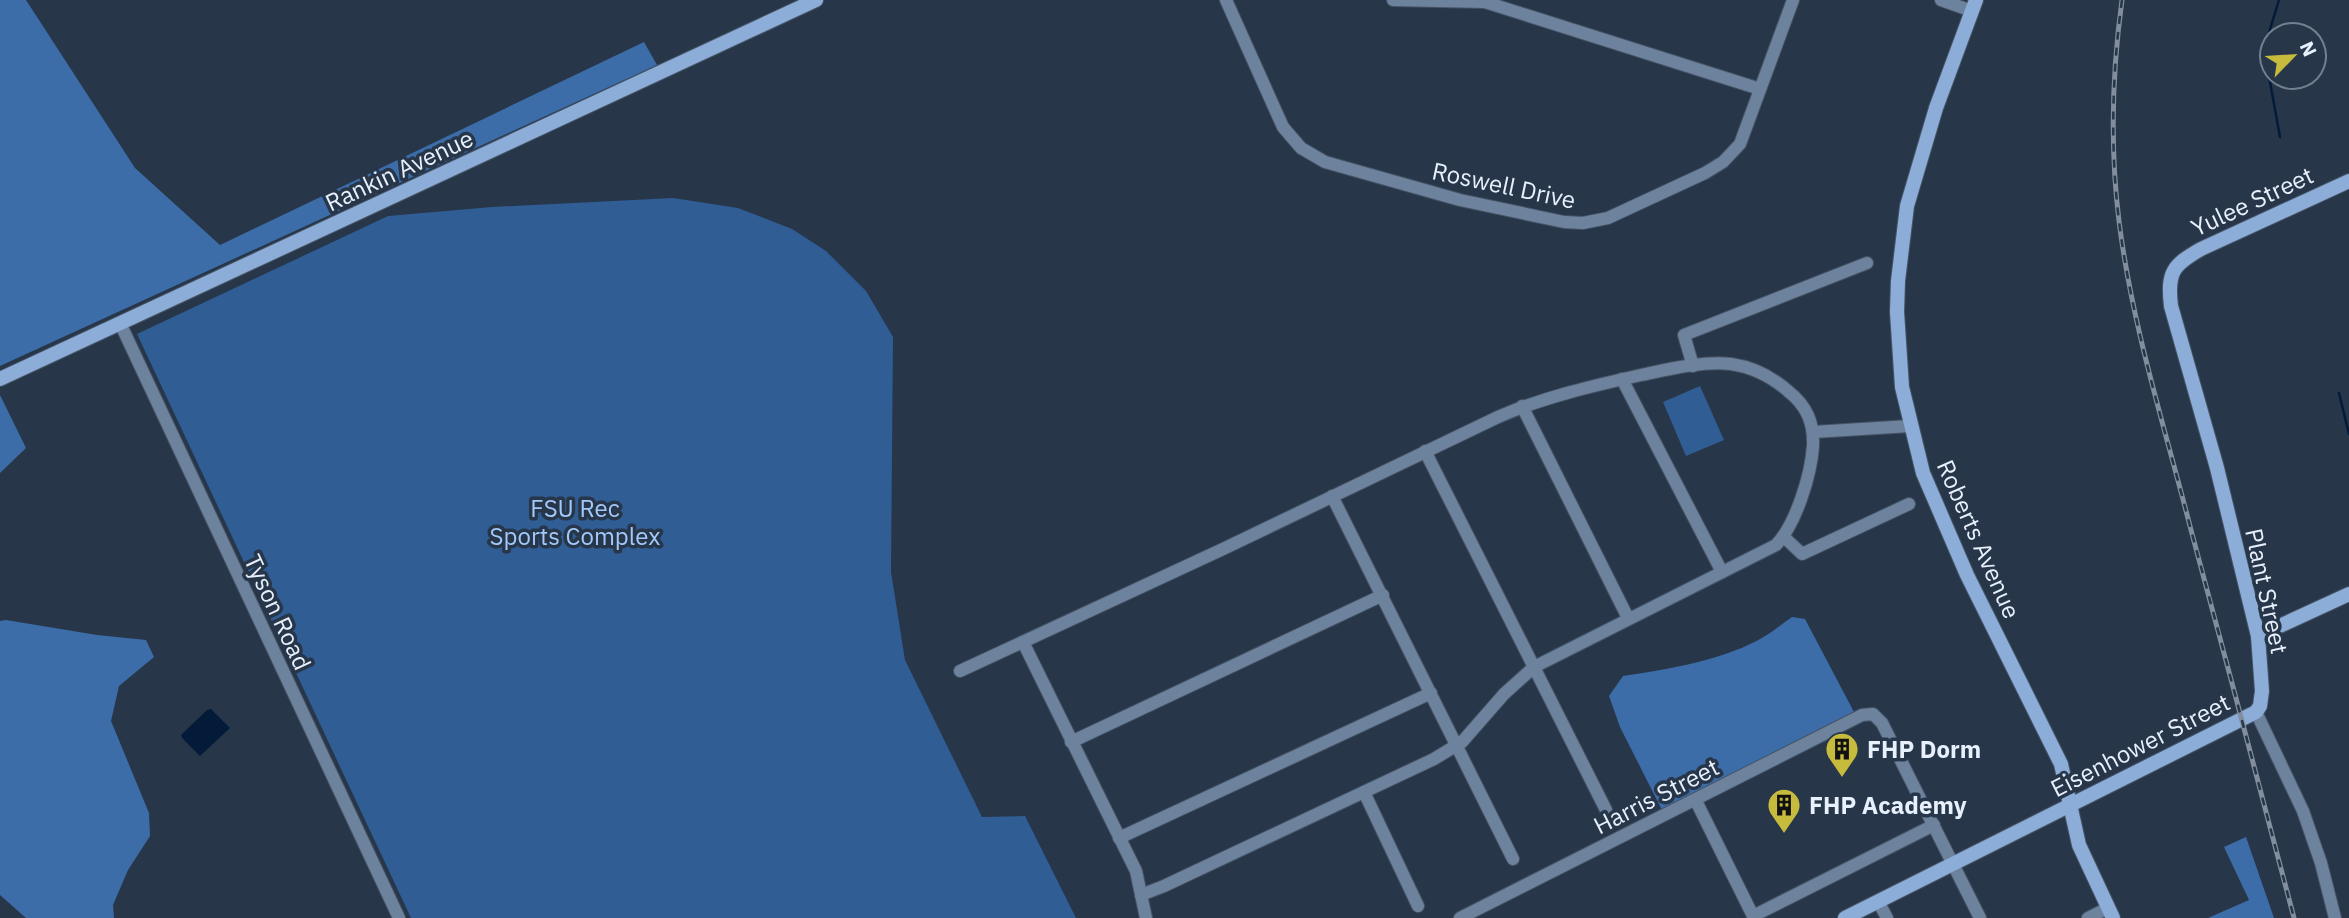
<svg xmlns="http://www.w3.org/2000/svg" width="2349" height="918" font-family="'IBM Plex Sans',sans-serif">
  <style>
    .green { fill: #2f5d94 }
    .forest { fill: #3d6da8 }
    .water { fill: #031b38 }
    .lines { fill: none; stroke-linecap: round; stroke-linejoin: round }
    .stream { stroke: #031b38; stroke-width: 2.5 }
    .street-casing { stroke: #465466; stroke-width: 14 }
    .secondary-casing { stroke: #465466; stroke-width: 16 }
    .street { stroke: #6d829d; stroke-width: 12 }
    .secondary { stroke: #8badd8; stroke-width: 14 }
    .rail-casing { stroke: #828e9e; stroke-width: 5 }
    .rail { stroke: #273649; stroke-width: 2.5; stroke-dasharray: 8; stroke-linecap: butt }
    .labels { text-anchor: middle; dominant-baseline: central; stroke-width: 7; stroke-linejoin: round; paint-order: stroke }
    .street-label { font-size: 24px; fill: #e7f0fc; stroke: #273649 }
    .park-label { font-size: 24px; fill: #a2c9fb; stroke: #273649 }
    .poi-label { font-size: 24px; font-weight: bold; fill: #e7f0fc; stroke: #273649; text-anchor: start }
  </style>
  <rect width="100%" height="100%" fill="#273649"/>
  <g class="green">
    <polygon points="673,198 738,208 792,229 826,251 866,291 893,337 891,572 905,660 982,817 1025,816 1076,918 411,918 137,334 388,216 492,207"/>
    <polygon points="1700,386 1724,440 1686,456 1663,402"/>
  </g>
  <g class="forest">
    <polygon points="0,0 26,0 135,168 220,245 644,42 657,65 0,366"/>
    <polygon points="0,395 26,448 0,473"/>
    <path d="M 1792,617 L 1805,619 L 1854,712 L 1664,814 L 1620,727 L 1609,696 L 1623,676 C 1665,670 1729,659 1765,636 C 1774,631 1783,623 1792,617 Z"/>
    <polygon points="6,620 97,635 146,640 154,657 119,686 111,721 149,813 150,836 128,870 113,905 114,918 26,918 0,895 0,621"/>
    <polygon points="2246,837 2274,918 2208,918 2249,900 2224,847"/>
  </g>
  <polygon class="water" points="211,709 230,728 200,756 182,738 181,735 207,710"/>
  <g class="lines">
    <g class="stream">
      <polyline points="2279,0 2264,49 2280,137"/>
      <polyline points="2339,393 2349,434"/>
    </g>
    <defs>
      <g id="street">
        <polyline points="1226,0 1283,127 1301,148 1325,162 1460,200 1564,222 1583,223 1608,218 1705,173 1723,162 1740,144 1793,0"/>
        <polyline points="1393,0 1485,2 1760,89"/>
        <polyline points="1941,0 1972,11"/>
        <polyline points="120,323 399,918"/>
        <polyline points="1693,366 1684,335 1867,263"/>
        <polyline points="1622,379 1722,572"/>
        <polyline points="1522,406 1628,618"/>
        <polyline points="1813,432 1910,426"/>
        <polyline points="1425,451 1606,810"/>
        <polyline points="1332,496 1513,859"/>
        <polyline points="1784,537 1802,554 1909,504"/>
        <polyline points="1023,642 1136,871 1146,918"/>
        <path d="M 960,671 L 1223,549 L 1498,417 C 1544,397 1592,386 1641,375 C 1670,369 1701,361 1731,364 C 1752,367 1772,377 1788,391 C 1807,406 1814,423 1813,446 C 1811,475 1796,524 1776,545 L 1534,667 L 1504,694 L 1462,742 L 1434,759 L 1164,886 L 1141,895"/>
        <polyline points="2256,712 2303,811 2321,863 2335,918"/>
        <polyline points="1071,742 1383,595"/>
        <polyline points="1364,792 1418,906"/>
        <polyline points="1696,801 1754,918"/>
        <polyline points="1119,838 1431,693"/>
        <polyline points="1878,901 1887,918"/>
        <polyline points="1753,916 1934,825"/>
        <polyline points="1460,918 1862,715 1873,714 1882,723 1980,918"/>
        <polyline points="2088,918 2108,908"/>
      </g>
      <g id="secondary">
        <polyline points="1976,0 1936,108 1907,206 1898,281 1897,312 1902,387 1923,473 1967,575 2061,764 2079,845 2113,918"/>
        <polyline points="0,379 816,0"/>
        <polyline points="2258,636 2349,594"/>
        <path d="M 1845,918 L 2256,712 L 2260,706 L 2262,691 L 2258,636 L 2217,468 L 2171,306 C 2167,272 2173,265 2201,249 L 2349,181"/>
      </g>
    </defs>
    <use href="#street" class="street-casing"/>
    <use href="#secondary" class="secondary-casing"/>
    <use href="#street" class="street"/>
    <use href="#secondary" class="secondary"/>
    <defs>
      <path id="rail" d="M 2122,0 C 2112,73 2110,148 2119,221 C 2132,326 2165,428 2191,530 C 2226,659 2260,789 2294,918"/>
    </defs>
    <use href="#rail" class="rail-casing"/>
    <use href="#rail" class="rail"/>
  </g>
  <defs>
    <symbol id="building-pin" viewBox="-11 -11 22 30"><path d="M0 17L-7.5 6A9.5 9.5 0 1 1 7.5 6Z" fill="#c6bb3c" stroke="#273649"/><path d="M-4-6H4V6H1V3H-1V6H-4ZM-2.5-4.3h1.7v1.8h-1.7ZM.8-4.3h1.7v1.8H.8ZM-2.5-1h1.7V.8h-1.7ZM.8-1h1.7V.8H.8Z" fill="#111"/></symbol>
  </defs>
  <g fill-rule="evenodd">
    <use href="#building-pin" x="1823" y="730" width="38" height="52"/>
    <use href="#building-pin" x="1765" y="786" width="38" height="52"/>
  </g>
  <g class="labels">
    <g class="street-label">
      <text transform="translate(399 170) rotate(-25)">Rankin Avenue</text>
      <text transform="translate(1504 185) rotate(12)">Roswell Drive</text>
      <text transform="translate(2252 201) rotate(-25)">Yulee Street</text>
      <text transform="translate(1979 539) rotate(66)">Roberts Avenue</text>
      <text transform="translate(2267 591) rotate(78)">Plant Street</text>
      <text transform="translate(278 612) rotate(65)">Tyson Road</text>
      <text transform="translate(2140 745) rotate(-27)">Eisenhower Street</text>
      <text transform="translate(1656 796) rotate(-27)">Harris Street</text>
    </g>
    <g class="park-label">
      <text x="575" y="508">FSU Rec<tspan x="575" dy="28">Sports Complex</tspan></text>
    </g>
    <g class="poi-label">
      <text x="1867" y="749">FHP Dorm</text>
      <text x="1809" y="805">FHP Academy</text>
    </g>
  </g>
  <g transform="translate(2293 56) rotate(65)"><circle r="33" fill="#273649" stroke="#748091" stroke-width="2"/>
  <path d="M0-5L12 26L0 18L-12 26Z" fill="#c6bb3c"/>
  <text y="-10" font-size="19" font-weight="bold" text-anchor="middle" fill="#e7f0fc">N</text>
  </g>
</svg>
